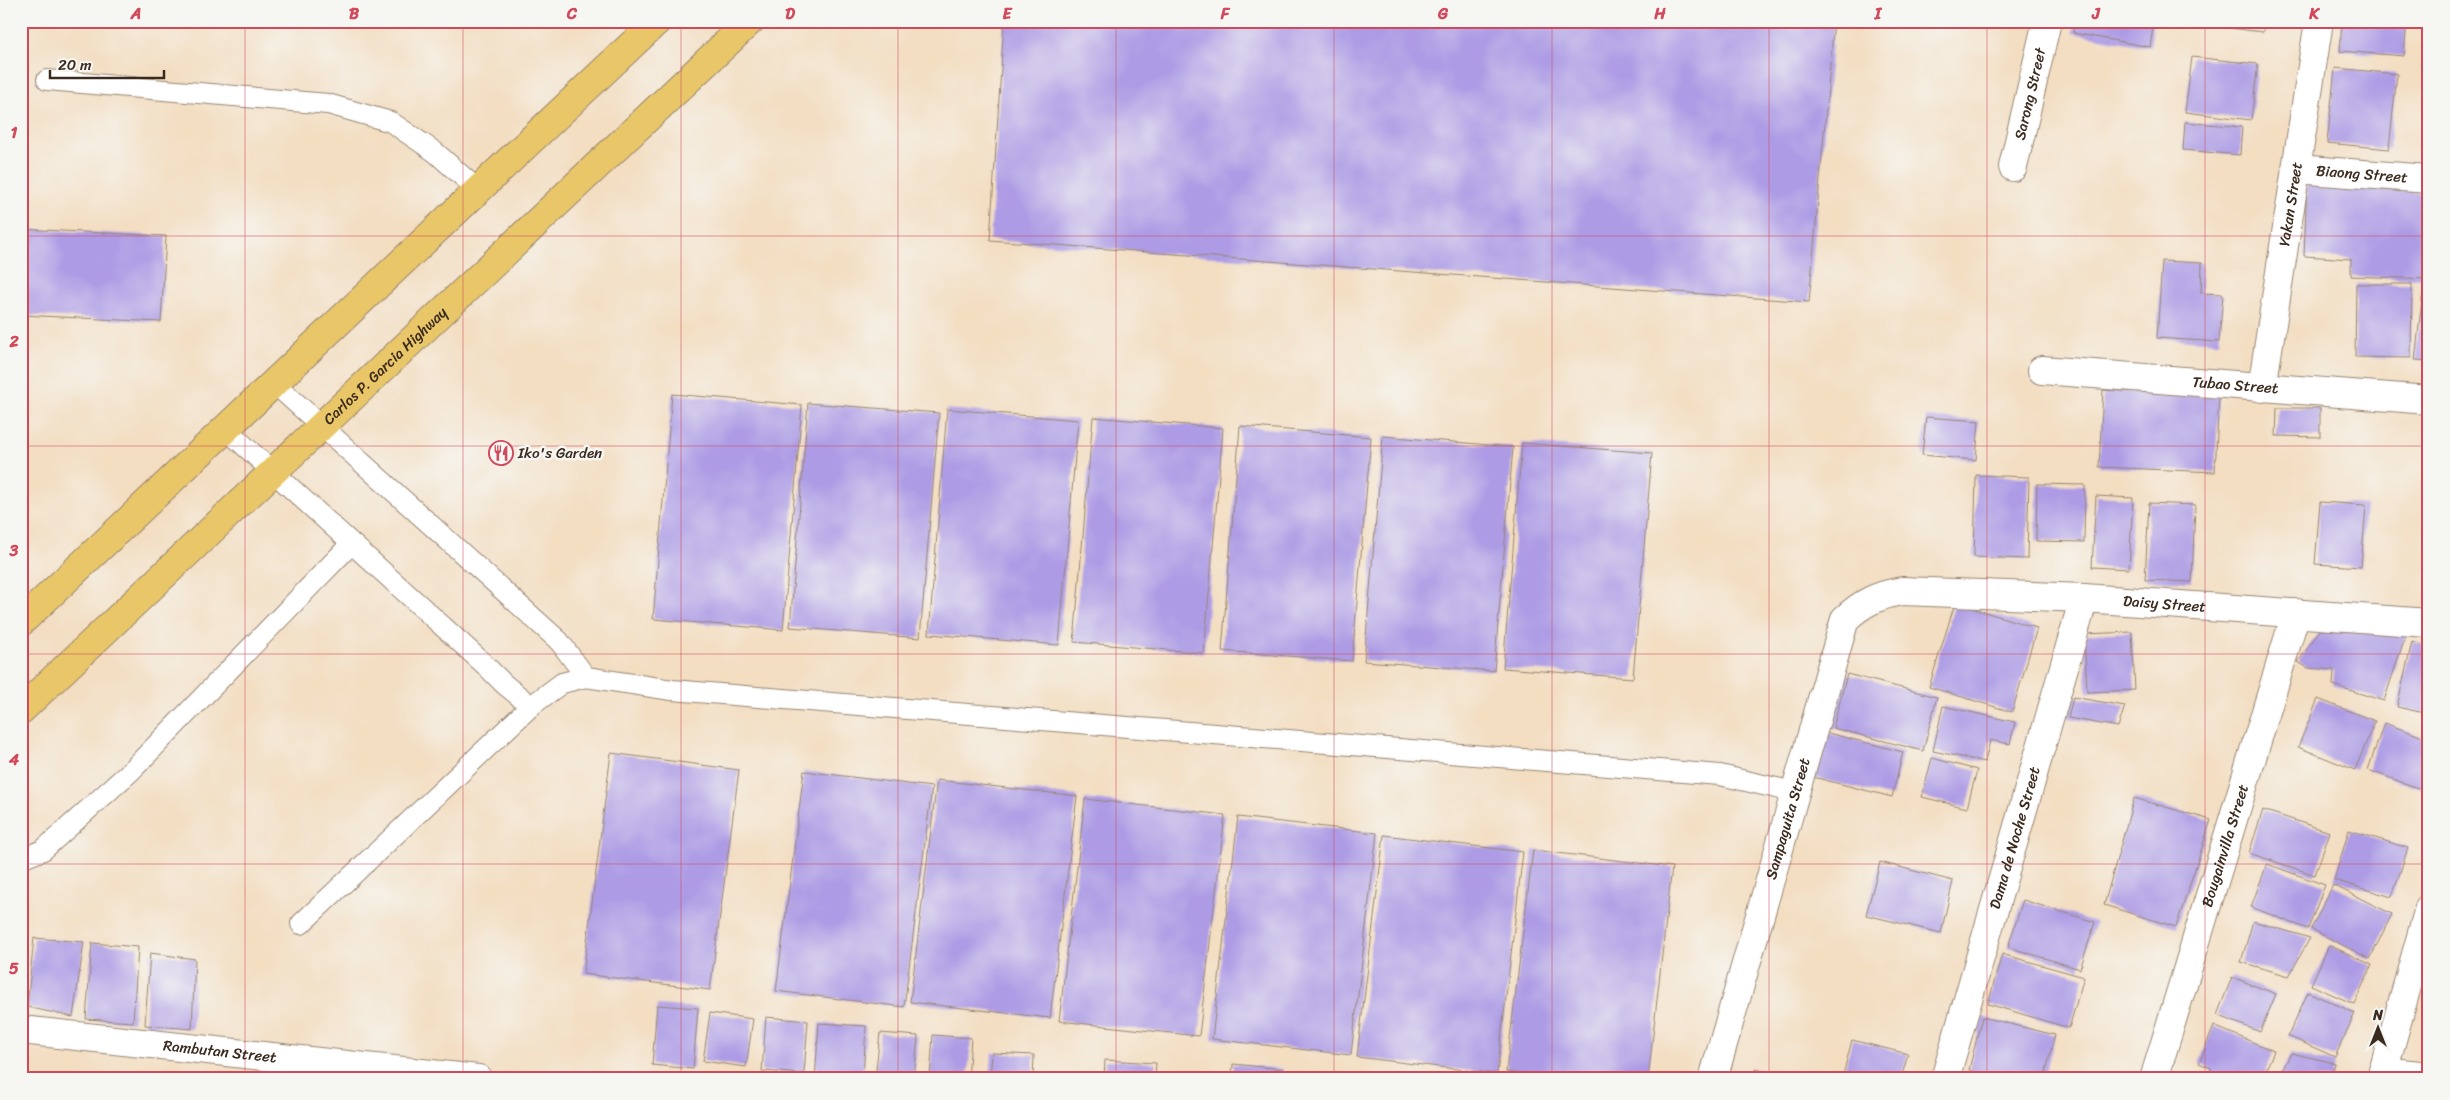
<svg xmlns="http://www.w3.org/2000/svg" width="2450" height="1100" font-family="Sriracha,sans-serif">
  <style>
    .building { fill: #ad9ce5 }
    .lines { fill: none; stroke-linecap: round; stroke-linejoin: round }
    .lane-casing { stroke: #978470; stroke-width: 22 }
    .street-casing { stroke: #978470; stroke-width: 30 }
    .highway-casing { stroke: #978470; stroke-width: 30 }
    .lane { stroke: #fff; stroke-width: 20 }
    .street { stroke: #fff; stroke-width: 28 }
    .highway { stroke: #e9c769; stroke-width: 28 }
    .grid { fill: none; stroke: #d1495b; stroke-width: 1; stroke-opacity: 0.55 }
    .labels { text-anchor: middle; dominant-baseline: central; stroke-width: 5; stroke-linejoin: round; paint-order: stroke }
    .street-label { font-size: 15px; fill: #3b2a1e; stroke: #f6f6f2 }
    .poi-label { font-size: 15px; fill: #3b2a1e; stroke: #f6f6f2; text-anchor: start }
    .neatline { fill: none; stroke: #d1495b; stroke-width: 2 }
    .grid-label { font-size: 16px; text-anchor: middle; font-weight: bold; fill: #d1495b }
  </style>
  <rect width="100%" height="100%" fill="#f6f6f2"/>
  <filter id="ink" filterUnits="userSpaceOnUse"><feTurbulence type="fractalNoise" baseFrequency=".02" numOctaves="2"/><feDisplacementMap in="SourceGraphic" scale="10" xChannelSelector="R" yChannelSelector="G"/><feConvolveMatrix kernelMatrix="1 2 1 2 8 2 1 2 1" color-interpolation-filters="sRGB"/></filter>
  <filter id="wash" filterUnits="userSpaceOnUse"><feTurbulence type="fractalNoise" baseFrequency=".0096" numOctaves="4" result="noise"/><feDisplacementMap in="SourceGraphic" scale="20" xChannelSelector="R" yChannelSelector="G"/><feGaussianBlur stdDeviation="1.12" result="paint"/><feColorMatrix in="noise" values="0 0 0 0 0 0 0 0 0 0 0 0 0 0 0 0 0 1.4 0 .05"/><feComposite in="paint" operator="in"/></filter>
  <g filter="url(#wash)">
    <rect width="100%" height="100%" fill="#f3dec2"/>
    <g id="blocks">
      <g class="building">
        <polygon points="1004,21 1834,21 1809,302 990,240"/>
        <polygon points="2075,21 2154,21 2150,47 2073,33"/>
        <polygon points="2212,21 2264,21 2263,32 2212,26"/>
        <polygon points="2342,21 2407,21 2404,56 2340,51"/>
        <polygon points="2428,46 2429,69 2421,69"/>
        <polygon points="2192,57 2258,64 2251,120 2185,112"/>
        <polygon points="2335,68 2397,74 2389,149 2327,143"/>
        <polygon points="2185,122 2242,127 2240,155 2183,150"/>
        <polygon points="2307,181 2367,184 2380,190 2429,193 2429,279 2351,276 2351,259 2304,256"/>
        <polygon points="21,229 166,236 161,322 21,315"/>
        <polygon points="2162,261 2202,263 2201,293 2223,294 2219,342 2157,338"/>
        <polygon points="2356,284 2412,284 2411,358 2355,357"/>
        <polygon points="2423,291 2429,291 2429,361 2415,360"/>
        <polygon points="2103,390 2219,396 2215,472 2099,467"/>
        <polygon points="672,394 802,405 783,630 653,619"/>
        <polygon points="808,403 939,413 920,638 790,627"/>
        <polygon points="2277,408 2320,408 2320,437 2276,436"/>
        <polygon points="947,409 1078,420 1059,645 929,634"/>
        <polygon points="1093,417 1223,428 1204,653 1074,642"/>
        <polygon points="1926,417 1979,421 1976,460 1922,455"/>
        <polygon points="1240,426 1371,437 1352,661 1222,651"/>
        <polygon points="1383,436 1513,447 1494,671 1364,661"/>
        <polygon points="1522,443 1652,453 1633,678 1503,668"/>
        <polygon points="1976,475 2029,477 2027,559 1974,557"/>
        <polygon points="2037,484 2085,485 2084,542 2036,541"/>
        <polygon points="2096,496 2133,498 2129,569 2092,567"/>
        <polygon points="2320,502 2366,505 2361,567 2315,564"/>
        <polygon points="2149,503 2195,505 2192,582 2145,580"/>
        <polygon points="1955,603 2037,628 2012,712 1929,687"/>
        <polygon points="2408,628 2384,701 2333,685 2334,670 2308,668 2298,662 2320,630"/>
        <polygon points="2132,632 2135,690 2087,692 2084,634"/>
        <polygon points="2412,642 2429,646 2429,714 2397,707"/>
        <polygon points="1847,674 1937,697 1923,751 1833,728"/>
        <polygon points="2073,697 2125,706 2118,727 2068,718"/>
        <polygon points="2318,699 2375,721 2355,770 2298,747"/>
        <polygon points="1943,706 2015,722 2010,744 1990,740 1985,762 1933,751"/>
        <polygon points="2384,723 2429,739 2429,792 2368,770"/>
        <polygon points="1824,732 1903,752 1892,797 1813,777"/>
        <polygon points="611,753 739,770 710,990 583,974"/>
        <polygon points="1932,758 1977,770 1967,808 1922,797"/>
        <polygon points="804,771 932,787 904,1007 776,991"/>
        <polygon points="937,780 1077,796 1050,1018 910,1002"/>
        <polygon points="2134,798 2211,820 2176,927 2104,905"/>
        <polygon points="1085,799 1225,815 1199,1036 1059,1021"/>
        <polygon points="2263,810 2330,832 2315,875 2249,853"/>
        <polygon points="1238,817 1377,833 1351,1055 1212,1039"/>
        <polygon points="2349,830 2408,848 2392,897 2334,880"/>
        <polygon points="1384,835 1523,852 1497,1074 1357,1057"/>
        <polygon points="1533,850 1672,867 1648,1079 1560,1079 1506,1072"/>
        <polygon points="1880,862 1953,881 1941,933 1866,915"/>
        <polygon points="2267,864 2325,885 2308,929 2251,907"/>
        <polygon points="2333,885 2392,914 2370,959 2311,929"/>
        <polygon points="2023,900 2095,922 2080,969 2008,947"/>
        <polygon points="2253,921 2310,938 2289,976 2241,962"/>
        <polygon points="34,938 84,942 73,1017 27,1007"/>
        <polygon points="92,943 138,947 133,1022 86,1019"/>
        <polygon points="2329,945 2372,965 2354,1004 2311,985"/>
        <polygon points="150,953 195,959 192,1029 145,1025"/>
        <polygon points="2002,954 2084,977 2069,1028 1988,1004"/>
        <polygon points="2232,977 2276,994 2260,1032 2217,1015"/>
        <polygon points="2308,992 2355,1013 2335,1057 2288,1036"/>
        <polygon points="657,1005 698,1008 693,1069 652,1065"/>
        <polygon points="710,1013 753,1019 746,1067 703,1061"/>
        <polygon points="766,1017 808,1021 804,1074 762,1071"/>
        <polygon points="1982,1017 2055,1035 2044,1079 2004,1079 1969,1070"/>
        <polygon points="819,1023 866,1026 863,1079 815,1079"/>
        <polygon points="2214,1026 2274,1051 2262,1079 2213,1079 2211,1068 2199,1063"/>
        <polygon points="880,1033 918,1036 914,1079 875,1079"/>
        <polygon points="933,1035 971,1038 968,1079 930,1079"/>
        <polygon points="1852,1040 1908,1054 1901,1079 1842,1079"/>
        <polygon points="992,1053 1034,1055 1033,1079 990,1079"/>
        <polygon points="2291,1053 2335,1063 2331,1079 2278,1079"/>
        <polygon points="1105,1060 1156,1063 1155,1079 1104,1079"/>
        <polygon points="1233,1064 1283,1069 1282,1079 1232,1079"/>
        <polygon points="1756,1069 1797,1078 1797,1079 1754,1079"/>
      </g>
    </g>
  </g>
  <g filter="url(#ink)">
    <use href="#blocks" fill-opacity="0" stroke="#978470" stroke-width="1"/>
    <g class="lines">
      <defs>
        <g id="lane">
          <polyline points="47,80 328,104 391,122 435,152 478,190"/>
          <polyline points="274,383 559,641 586,677"/>
          <polyline points="226,429 483,663 504,684 531,706 562,683 586,677 672,690 1720,775 1794,792"/>
          <polyline points="21,859 43,850 132,770 351,544"/>
          <polyline points="301,924 531,706"/>
        </g>
        <g id="street">
          <path id="s1" d="M 2013,167 L 2047,21"/>
          <path id="s2" d="M 2296,169 L 2429,179"/>
          <path id="s3" d="M 2042,370 L 2429,400"/>
          <path id="s4" d="M 2262,388 L 2319,21"/>
          <path id="s5" d="M 21,1030 L 478,1079"/>
          <polyline points="2383,1071 2429,1076"/>
          <path id="s6" d="M 1713,1079 L 1845,619 C 1862,603 1878,595 1902,591 L 2084,598 L 2429,623"/>
          <path id="s7" d="M 1945,1079 L 2084,598"/>
          <path id="s8" d="M 2154,1079 L 2296,613"/>
          <polyline points="2381,1079 2429,908"/>
        </g>
        <g id="highway">
          <polyline points="21,622 657,21"/>
          <path id="s9" d="M 21,710 L 750,21"/>
        </g>
      </defs>
      <use href="#lane" class="lane-casing"/>
      <use href="#street" class="street-casing"/>
      <use href="#highway" class="highway-casing"/>
      <use href="#lane" class="lane"/>
      <use href="#street" class="street"/>
      <use href="#highway" class="highway"/>
    </g>
  </g>
  <path class="grid" d="M 245,21 L 245,1079M 463,21 L 463,1079M 681,21 L 681,1079M 898,21 L 898,1079M 1116,21 L 1116,1079M 1334,21 L 1334,1079M 1552,21 L 1552,1079M 1769,21 L 1769,1079M 1987,21 L 1987,1079M 2205,21 L 2205,1079M 21,236 L 2429,236M 21,446 L 2429,446M 21,654 L 2429,654M 21,864 L 2429,864"/>
  <defs>
    <symbol id="restaurant-ring" viewBox="-11 -11 22 22"><circle r="9.5" fill="#f6f6f2" stroke="#d1495b" stroke-width="1.5"/><path d="M-5-6h1v4h1v-4h1v4h1v-4h1v5L-1.5 .5V6h-2V.5L-5-1ZM5-6V6H3V1.5H1.5Q1.5-4 5-6Z" fill="#d1495b"/></symbol>
  </defs>
  <g fill-rule="evenodd">
    <use href="#restaurant-ring" x="487" y="439" width="28" height="28"/>
  </g>
  <g class="labels">
    <g class="street-label">
      <text stroke="none"><textPath href="#s1" startOffset="75">Sarong Street</textPath></text>
      <text stroke="none"><textPath href="#s2" startOffset="66">Biaong Street</textPath></text>
      <text stroke="none"><textPath href="#s4" startOffset="186">Yakan Street</textPath></text>
      <text stroke="none"><textPath href="#s9" startOffset="501">Carlos P. Garcia Highway</textPath></text>
      <text stroke="none"><textPath href="#s3" startOffset="194">Tubao Street</textPath></text>
      <text stroke="none"><textPath href="#s6" startOffset="806">Daisy Street</textPath></text>
      <text stroke="none"><textPath href="#s6" startOffset="271">Sampaguita Street</textPath></text>
      <text stroke="none"><textPath href="#s7" startOffset="251">Dama de Noche Street</textPath></text>
      <text stroke="none"><textPath href="#s8" startOffset="244">Bougainvilla Street</textPath></text>
      <text stroke="none"><textPath href="#s5" startOffset="200">Rambutan Street</textPath></text>
    </g>
    <g class="poi-label">
      <text x="518" y="453">Iko's Garden</text>
    </g>
  </g>
  <rect width="2450" height="1100" fill="none" stroke="#f6f6f2" stroke-width="55"/>
  <g transform="translate(2378 1028)" stroke="#f6f6f2" stroke-width="4" paint-order="stroke">
  <path d="M0-4L9 19L0 12L-9 19Z" fill="#3b2a1e"/>
  <text y="-8" font-size="14" font-weight="bold" text-anchor="middle" fill="#3b2a1e">N</text>
  </g>
  <path d="M50 70v8h114v-8" fill="none" stroke="#3b2a1e" stroke-width="2.5"/>
  <text x="58" y="70" font-size="15" fill="#3b2a1e" stroke="#f6f6f2" stroke-width="4" paint-order="stroke">20 m</text>
  <rect x="28" y="28" width="2394" height="1044" class="neatline"/>
  <g class="grid-label">
    <text x="136" y="19">A</text>
    <text x="354" y="19">B</text>
    <text x="572" y="19">C</text>
    <text x="790" y="19">D</text>
    <text x="1007" y="19">E</text>
    <text x="1225" y="19">F</text>
    <text x="1443" y="19">G</text>
    <text x="1660" y="19">H</text>
    <text x="1878" y="19">I</text>
    <text x="2096" y="19">J</text>
    <text x="2314" y="19">K</text>
    <text x="14" y="138">1</text>
    <text x="14" y="347">2</text>
    <text x="14" y="556">3</text>
    <text x="14" y="765">4</text>
    <text x="14" y="974">5</text>
  </g>
</svg>
